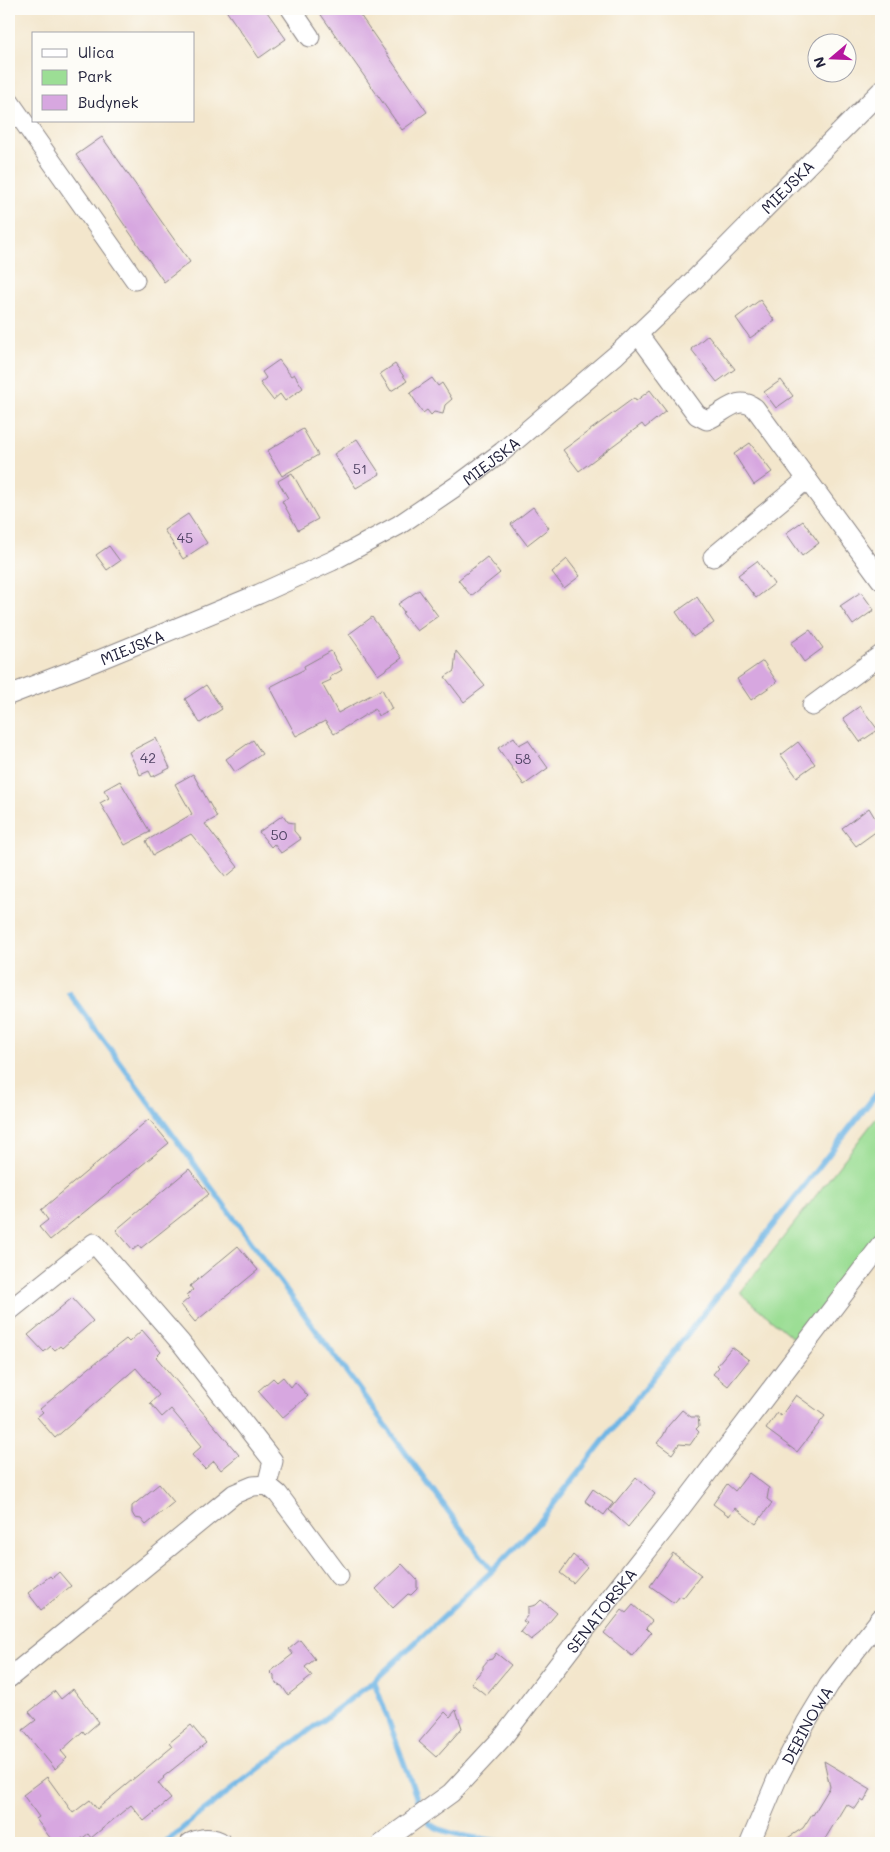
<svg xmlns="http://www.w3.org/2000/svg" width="890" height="1852" font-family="Mali,sans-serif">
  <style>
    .green { fill: #9cde95; stroke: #5f8068 }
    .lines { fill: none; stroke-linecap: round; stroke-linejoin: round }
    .stream { stroke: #6eb5e5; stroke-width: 5.5 }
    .building { fill: #d7a7e0 }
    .minor-casing { stroke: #8a8484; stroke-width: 21 }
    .minor { stroke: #fff; stroke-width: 19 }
    .labels { text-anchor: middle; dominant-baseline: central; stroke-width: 4; stroke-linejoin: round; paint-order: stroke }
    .number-label { font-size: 14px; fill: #4f4364 }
    .street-label { font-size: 16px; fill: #22223b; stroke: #fdfcf7 }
  </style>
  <rect width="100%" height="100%" fill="#fdfcf7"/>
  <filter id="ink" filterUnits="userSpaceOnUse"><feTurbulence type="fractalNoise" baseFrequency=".02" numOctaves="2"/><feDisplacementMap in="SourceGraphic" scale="10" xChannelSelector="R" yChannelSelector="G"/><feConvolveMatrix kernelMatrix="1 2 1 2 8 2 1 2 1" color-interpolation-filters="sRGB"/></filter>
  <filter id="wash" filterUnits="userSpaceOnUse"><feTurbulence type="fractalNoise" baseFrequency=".0096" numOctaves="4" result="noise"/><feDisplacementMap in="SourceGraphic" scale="20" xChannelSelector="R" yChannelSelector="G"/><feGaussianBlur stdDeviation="1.12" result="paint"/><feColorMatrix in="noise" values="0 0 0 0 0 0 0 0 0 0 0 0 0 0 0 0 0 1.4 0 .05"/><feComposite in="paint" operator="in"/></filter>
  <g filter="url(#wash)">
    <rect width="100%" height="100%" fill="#f3e6cc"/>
    <polygon class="green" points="881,1112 881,1238 799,1343 740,1293"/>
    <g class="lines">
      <g class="stream">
        <polyline points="69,993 492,1571"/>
        <path d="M 374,1681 L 420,1807 C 423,1812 425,1820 430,1824 C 443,1835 496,1841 515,1843"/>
        <polyline points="165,1843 198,1815 374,1681 492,1571 541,1520 881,1088"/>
      </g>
    </g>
    <g id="blocks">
      <g class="building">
        <polygon points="225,9 265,9 286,39 259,58"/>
        <polygon points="317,9 356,9 427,112 402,130"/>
        <polygon points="102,137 190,262 164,282 76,155"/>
        <polygon points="760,300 775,321 750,338 736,318"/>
        <polygon points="708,335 735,369 717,382 691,349"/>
        <polygon points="279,360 291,376 294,374 303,388 285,401 280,394 273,400 260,383 266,378 262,372"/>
        <polygon points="395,364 407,381 391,391 380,374"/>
        <polygon points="432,378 438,386 442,383 452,399 445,405 443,414 434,412 431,415 427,410 423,413 410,393"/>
        <polygon points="781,380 793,396 776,408 764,392"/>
        <polygon points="650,390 666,411 645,428 642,424 579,471 563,450 634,398 636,401"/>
        <polygon points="303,429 318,455 282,476 267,451"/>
        <polygon points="357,439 380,474 356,488 334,454"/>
        <polygon points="750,443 772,472 754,485 734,454"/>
        <polygon points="292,473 318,519 298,530 282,501 288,498 278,481"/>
        <polygon points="533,507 549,528 527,545 511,524"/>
        <polygon points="188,514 207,543 183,559 164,530"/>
        <polygon points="803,521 819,543 802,556 786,533"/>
        <polygon points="109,546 120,561 107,570 96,555"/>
        <polygon points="487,557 500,573 471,596 458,580"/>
        <polygon points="567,559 580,576 564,588 552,572"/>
        <polygon points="757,561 774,584 756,598 738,575"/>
        <polygon points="419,590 438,616 417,631 402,613 404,612 398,604"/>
        <polygon points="861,592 874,610 853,625 840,606"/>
        <polygon points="697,597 714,623 693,637 676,612"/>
        <polygon points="372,617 402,658 378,675 349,634"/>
        <polygon points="810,630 823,648 804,662 791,643"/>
        <polygon points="331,651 342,670 330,677 331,680 322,684 338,713 382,689 392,709 378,716 375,709 334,734 325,721 296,736 270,687 305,669 304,666"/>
        <polygon points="456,651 485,686 464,702 445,677 454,671"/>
        <polygon points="763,661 777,682 751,700 737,679"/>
        <polygon points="206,685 222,709 200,723 185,699"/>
        <polygon points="860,706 878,730 860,742 843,718"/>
        <polygon points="514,737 519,745 528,740 548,768 524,785 498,748"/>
        <polygon points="156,738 170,768 152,777 149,771 140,775 129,752"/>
        <polygon points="253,740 262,754 235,772 226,759"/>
        <polygon points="798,742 815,764 797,777 781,755"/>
        <polygon points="193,774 217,817 205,824 238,867 226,877 191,834 153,855 146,841 192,814 175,784"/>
        <polygon points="120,781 150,832 125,845 100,803 109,798 104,790"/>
        <polygon points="869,808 881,828 856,846 842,828"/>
        <polygon points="283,815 288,822 294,823 294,831 301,839 281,853 274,844 271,847 259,832"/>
        <polygon points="149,1119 169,1143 50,1240 39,1227 48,1220 41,1210"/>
        <polygon points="189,1169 209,1194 141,1248 139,1245 133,1250 116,1230"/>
        <polygon points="238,1246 258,1270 195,1322 181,1305 189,1298 186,1295 193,1290 190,1286"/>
        <polygon points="72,1298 93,1321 62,1348 60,1346 55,1350 51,1346 44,1352 28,1335"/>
        <polygon points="142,1330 161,1352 156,1357 239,1455 221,1470 214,1461 205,1469 198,1462 192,1455 202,1446 171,1409 162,1417 150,1403 159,1395 136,1368 55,1438 37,1417 43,1412 40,1409 89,1368 126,1339 129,1342"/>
        <polygon points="732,1347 749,1360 728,1386 713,1374 719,1367 717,1365"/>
        <polygon points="283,1377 291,1387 295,1382 308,1396 282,1418 258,1391 273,1378 277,1382"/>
        <polygon points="796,1395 825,1416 797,1452 766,1429 777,1413 781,1416"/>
        <polygon points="682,1410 691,1417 698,1417 699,1426 696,1429 699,1432 690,1445 679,1444 672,1454 657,1443 663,1436 668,1426"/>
        <polygon points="749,1473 769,1488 767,1499 772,1503 756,1524 735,1508 729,1516 713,1504 727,1484 735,1491"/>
        <polygon points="636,1477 655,1494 628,1527 609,1510"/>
        <polygon points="159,1484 174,1502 146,1525 141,1519 135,1518 132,1513 132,1506"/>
        <polygon points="593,1489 613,1503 604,1515 585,1501"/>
        <polygon points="673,1553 701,1575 683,1598 680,1596 674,1603 650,1586"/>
        <polygon points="573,1555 587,1567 573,1583 560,1573"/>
        <polygon points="402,1564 417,1580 417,1589 411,1595 408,1594 393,1608 376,1589"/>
        <polygon points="59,1572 71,1586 41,1610 28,1593 50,1576 52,1578"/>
        <polygon points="541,1600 557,1613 540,1633 531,1640 520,1631 527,1623 523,1621 528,1615 528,1607 536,1605"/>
        <polygon points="633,1605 652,1621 646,1628 651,1633 632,1656 604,1633 622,1610 626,1613"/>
        <polygon points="300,1640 315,1659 305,1667 312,1676 288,1695 282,1686 278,1685 274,1680 274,1676 270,1672 293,1654 289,1649"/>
        <polygon points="496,1653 511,1665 486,1695 471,1683 483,1669 483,1666 488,1660 492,1659"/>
        <polygon points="73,1689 99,1722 85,1734 83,1731 61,1751 67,1758 55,1769 23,1730 36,1720 29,1712 55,1691 61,1699"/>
        <polygon points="456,1710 462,1728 436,1757 419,1742 445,1712 450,1717"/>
        <polygon points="191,1725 206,1743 163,1777 164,1778 158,1783 171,1799 144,1821 131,1805 91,1838 88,1834 76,1843 54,1843 36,1819 39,1817 23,1795 47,1777 73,1813 90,1800 97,1809 172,1747 169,1743"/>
        <polygon points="824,1761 871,1789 864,1802 861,1800 855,1809 846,1804 825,1839 821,1843 780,1843 803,1828 812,1814 813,1815 830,1787"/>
      </g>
    </g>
  </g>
  <g filter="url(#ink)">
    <use href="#blocks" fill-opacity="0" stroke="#8a8484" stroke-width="1"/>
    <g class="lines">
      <defs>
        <g id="minor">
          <polyline points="291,9 310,37"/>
          <polyline points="9,101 135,280"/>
          <path d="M 638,334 L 697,415 L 707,420 C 725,413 737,394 755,408 L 881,580"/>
          <polyline points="713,557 807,479"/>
          <path id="s1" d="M 9,695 L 94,662 L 259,594 L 332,561 L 399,525 L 458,485 L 502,452 L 616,355 L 684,290 L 881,91"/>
          <polyline points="812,706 881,655"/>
          <polyline points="9,1311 94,1243 181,1343 273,1461 267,1485"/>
          <polyline points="9,1678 234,1494 253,1486 267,1485 278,1494 339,1576"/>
          <path d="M 190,1843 C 200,1838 213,1836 222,1843"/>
          <path id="s2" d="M 382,1843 L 451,1793 L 503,1737 L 584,1631 L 673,1518 L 881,1245"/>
          <path id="s3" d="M 750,1843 L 777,1779 L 806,1723 L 829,1685 L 881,1618"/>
        </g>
      </defs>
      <use href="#minor" class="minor-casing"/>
      <use href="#minor" class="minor"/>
    </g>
  </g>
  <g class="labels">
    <g class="number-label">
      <text x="360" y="468">51</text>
      <text x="185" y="537">45</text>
      <text x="148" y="757">42</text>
      <text x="523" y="758">58</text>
      <text x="279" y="834">50</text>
    </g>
    <g class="street-label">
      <text stroke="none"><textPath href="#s1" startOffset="942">MIEJSKA</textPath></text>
      <text stroke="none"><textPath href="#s1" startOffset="538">MIEJSKA</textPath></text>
      <text stroke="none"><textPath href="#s1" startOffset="132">MIEJSKA</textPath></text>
      <text stroke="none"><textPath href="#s2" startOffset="322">SENATORSKA</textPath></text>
      <text stroke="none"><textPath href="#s3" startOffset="131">DĘBINOWA</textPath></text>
    </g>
  </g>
  <rect width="890" height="1852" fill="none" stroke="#fdfcf7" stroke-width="30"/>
  <rect x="32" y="32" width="162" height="90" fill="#fdfcf7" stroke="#a5a5ac"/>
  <rect x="42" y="49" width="25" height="8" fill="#ffffff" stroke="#a5a5ac"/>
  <text x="78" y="58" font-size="15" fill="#22223b">Ulica</text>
  <rect x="42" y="70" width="25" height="15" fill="#9cde95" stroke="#a5a5ac"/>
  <text x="78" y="82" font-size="15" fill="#22223b">Park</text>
  <rect x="42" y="95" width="25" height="15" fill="#d7a7e0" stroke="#a5a5ac"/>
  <text x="78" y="108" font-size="15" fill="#22223b">Budynek</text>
  <g transform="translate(832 58) rotate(251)"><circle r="24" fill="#fdfcf7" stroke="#a5a5ac"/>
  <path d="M0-4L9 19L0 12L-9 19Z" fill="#b5179e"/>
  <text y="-8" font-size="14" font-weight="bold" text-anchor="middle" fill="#22223b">N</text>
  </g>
</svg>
